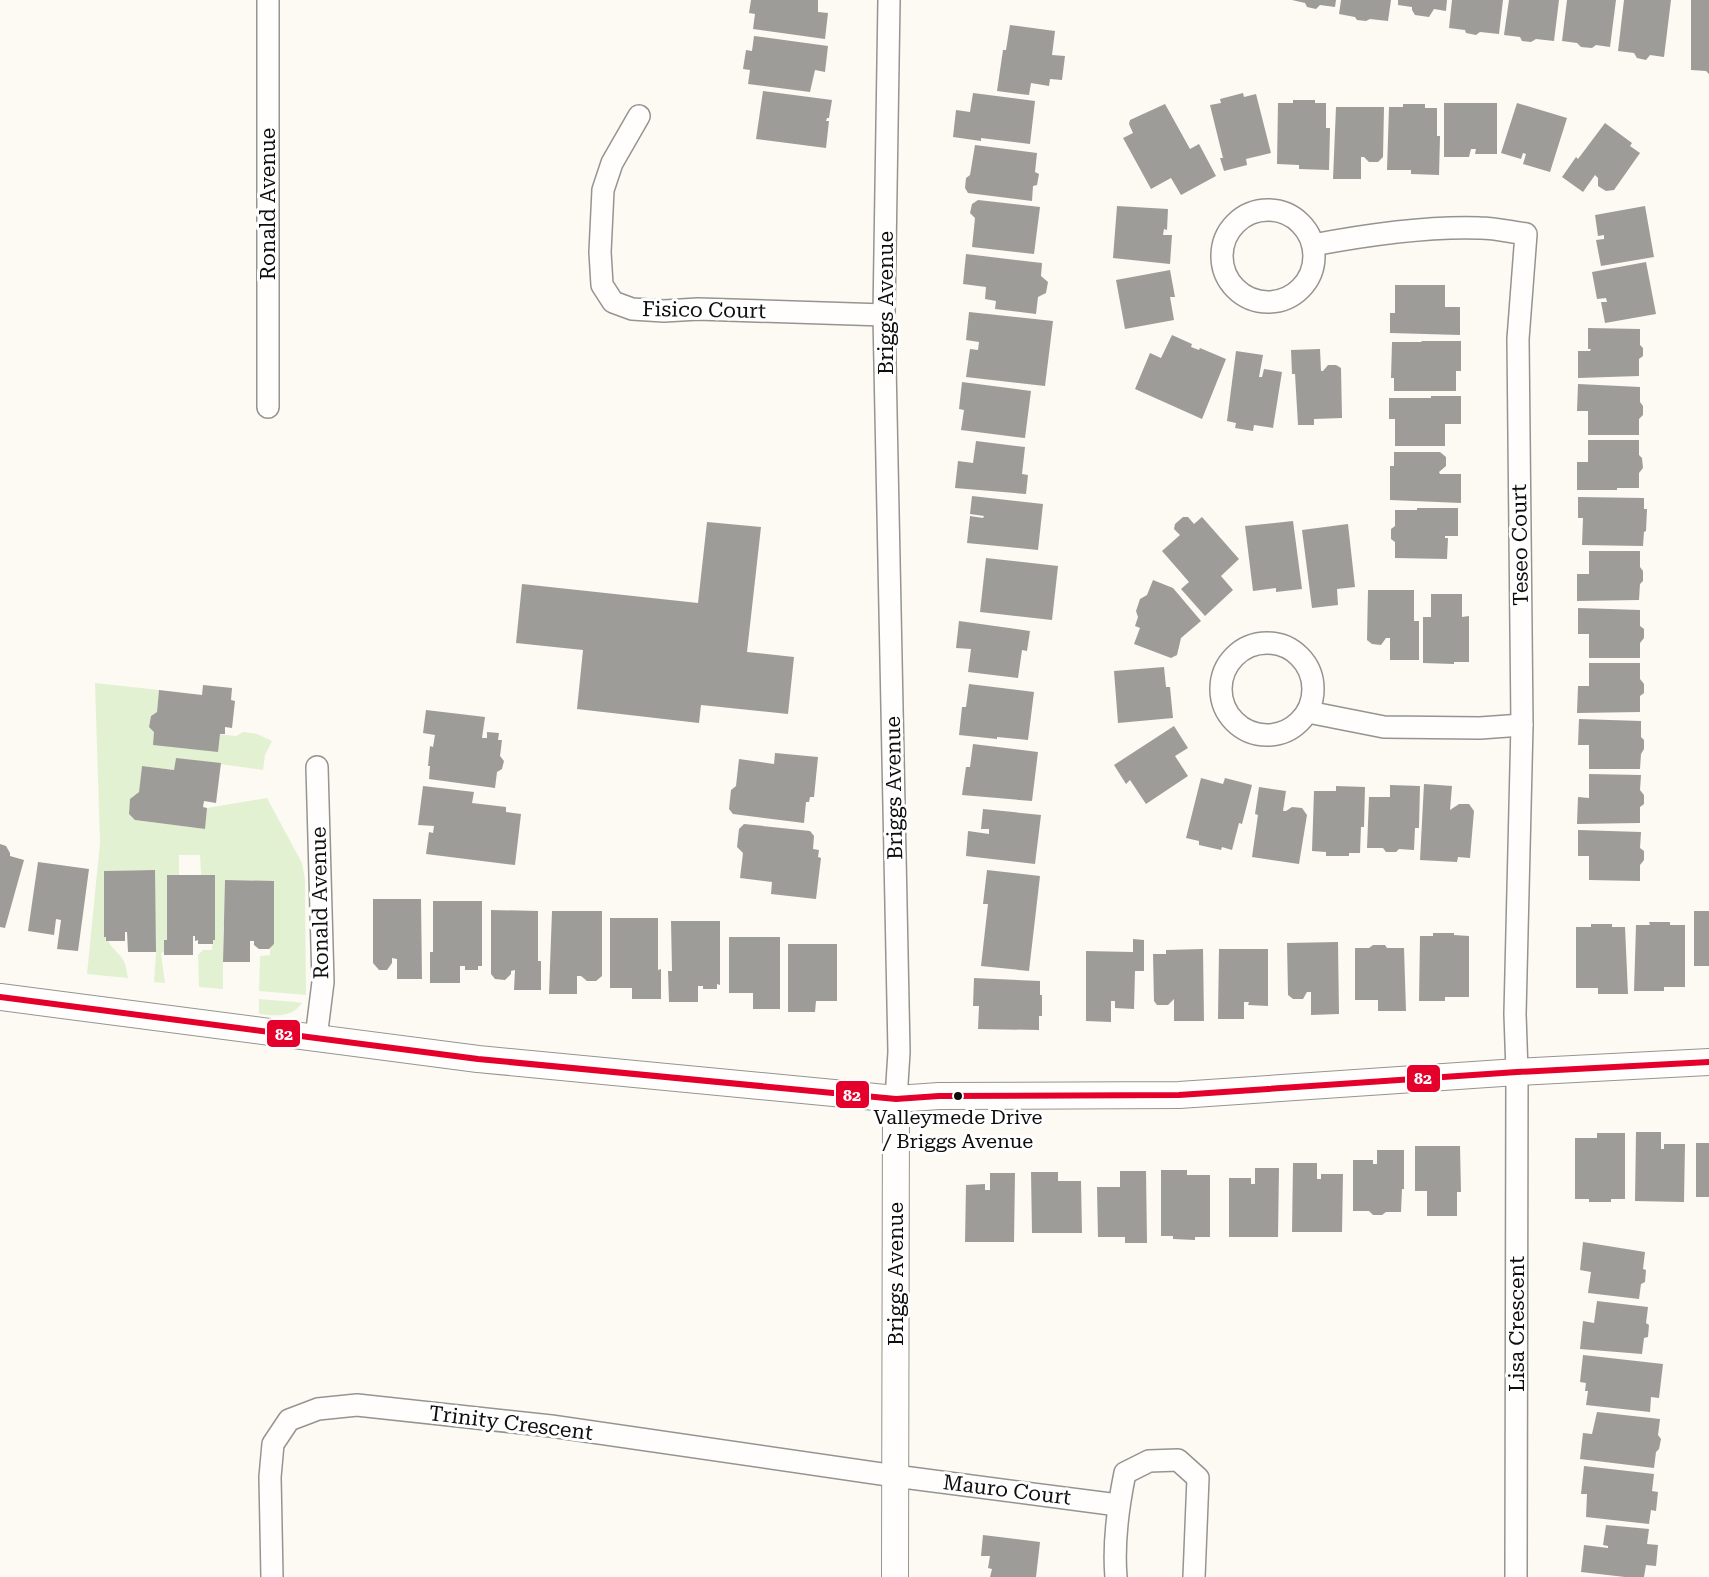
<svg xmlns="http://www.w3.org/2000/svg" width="1709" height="1577" font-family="'Roboto Serif',serif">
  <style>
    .green { fill: #e3f1d3 }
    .building { fill: #9e9c98 }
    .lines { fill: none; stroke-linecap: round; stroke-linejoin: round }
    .minor-casing { stroke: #959491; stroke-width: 24 }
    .tertiary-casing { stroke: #959491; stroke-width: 28 }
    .minor { stroke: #fffefd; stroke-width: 21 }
    .tertiary { stroke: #fffefd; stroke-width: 26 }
    .bus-1-casing { stroke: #fff; stroke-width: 10 }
    .bus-1 { stroke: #e4002b; stroke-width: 6 }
    .bus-dot { fill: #0e0e0e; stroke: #fff; stroke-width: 2 }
    .labels { text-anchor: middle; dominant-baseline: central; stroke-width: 6; stroke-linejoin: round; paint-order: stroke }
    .bus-label { font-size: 20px; fill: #0e0e0e; stroke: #fff }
    .street-label { font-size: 21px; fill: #0e0e0e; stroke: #fff }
    .line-badge { stroke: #fff; stroke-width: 2 }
    .badge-label { font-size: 16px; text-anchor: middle; font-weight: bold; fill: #fff }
  </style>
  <rect width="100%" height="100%" fill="#fcfaf2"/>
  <g class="green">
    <path d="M 95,683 L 159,690 L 157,712 L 151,716 L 149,727 L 236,736 L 243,732 L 257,734 L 272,741 L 265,755 L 263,770 L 176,758 L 174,770 L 142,766 L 139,792 L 131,799 L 129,814 L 135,820 L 204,829 L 207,808 L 267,798 L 302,863 L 305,880 L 306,995 L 259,991 L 260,956 L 270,955 L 270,948 L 274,944 L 273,881 L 225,881 L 225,926 L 223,927 L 223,989 L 199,987 L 198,955 L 203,950 L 212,950 L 213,940 L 215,939 L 215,875 L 201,875 L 200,855 L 179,855 L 179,875 L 167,876 L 167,940 L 164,952 L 161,953 L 165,983 L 154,982 L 156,952 L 154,870 L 104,871 L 104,936 C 109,940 109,944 113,948 C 125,961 125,960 128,978 L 87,974 L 100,843 Z"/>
    <path d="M 259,999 L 296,1002 L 302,1003 C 291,1018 276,1016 259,1014 Z"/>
  </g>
  <g class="building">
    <polygon points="751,0 818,0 818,12 828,13 825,39 753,29 755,14 749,13"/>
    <polygon points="1292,0 1336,0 1335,7 1320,5 1316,9 1307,7 1305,3"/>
    <polygon points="1341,0 1391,0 1388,21 1370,19 1366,21 1357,20 1355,17 1339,14"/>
    <polygon points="1398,0 1447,0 1446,11 1434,9 1429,17 1415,15 1412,10 1412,7 1398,5"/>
    <polygon points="1452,0 1503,0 1499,34 1480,32 1476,35 1466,33 1465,30 1449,28"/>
    <polygon points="1509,0 1559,0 1554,41 1536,39 1531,42 1522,41 1520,37 1504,35"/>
    <polygon points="1567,0 1616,0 1610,47 1596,45 1592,48 1581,47 1577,43 1562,41"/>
    <polygon points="1624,0 1671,0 1664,57 1650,55 1646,60 1637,58 1634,53 1618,51"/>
    <polygon points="1691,0 1709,0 1709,74 1706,71 1691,70"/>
    <polygon points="1010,25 1055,31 1052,55 1065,56 1062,80 1050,79 1049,86 1031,83 1029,95 997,91 1003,50 1006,50"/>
    <polygon points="754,36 828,46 825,72 815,70 810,92 748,84 750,70 743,69 746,50 752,51"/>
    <polygon points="763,91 832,100 829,118 827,118 826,121 829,121 826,148 756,139"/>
    <polygon points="973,93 1035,101 1030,144 981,138 981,141 953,137 956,110 970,112"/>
    <polygon points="1243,93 1244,97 1256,94 1271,153 1246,159 1247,165 1224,171 1220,158 1223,158 1210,105 1221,103 1220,99"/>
    <polygon points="1293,100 1315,100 1315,103 1326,103 1326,128 1330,128 1329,170 1299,169 1299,165 1277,164 1278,103 1293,103"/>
    <polygon points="1444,103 1497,103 1497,154 1475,154 1476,149 1471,149 1469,157 1444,157"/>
    <polygon points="1517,103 1567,118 1550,172 1523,164 1526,154 1523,153 1521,159 1501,153"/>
    <polygon points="1165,104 1190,149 1199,144 1216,176 1181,195 1171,178 1151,189 1123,138 1133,133 1129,124 1130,120"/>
    <polygon points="1403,104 1425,104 1425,108 1437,108 1437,136 1440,136 1439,175 1411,174 1411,170 1387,170 1389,107 1403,107"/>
    <polygon points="1336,107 1384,107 1383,157 1378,162 1369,162 1364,157 1361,157 1361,179 1333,179"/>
    <polygon points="1605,123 1632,143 1630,146 1640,153 1614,190 1606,191 1598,186 1598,178 1595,175 1583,192 1562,177 1576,157 1578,159"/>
    <polygon points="975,145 1037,153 1035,172 1039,174 1037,185 1033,186 1032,201 968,193 965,188 966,178 970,175"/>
    <polygon points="978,200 1040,207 1034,254 972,247 975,218 970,213 972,204"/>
    <polygon points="1117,206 1168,209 1167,230 1164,229 1163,235 1172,235 1170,264 1113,258"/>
    <polygon points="1645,206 1654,257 1601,266 1596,240 1604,239 1604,235 1598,236 1595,215"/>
    <polygon points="966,254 1042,263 1041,276 1048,282 1046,293 1038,297 1036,314 995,309 996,301 985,299 986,287 963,284"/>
    <polygon points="1646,262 1656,314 1605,323 1601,302 1607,302 1606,298 1597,299 1592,272"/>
    <polygon points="1170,270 1175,297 1170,297 1174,320 1125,329 1116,280"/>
    <polygon points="1395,285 1445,285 1445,307 1460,307 1460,335 1390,333 1390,313 1395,313"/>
    <polygon points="969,312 1053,321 1045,386 966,377 970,349 978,350 979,342 966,340"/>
    <polygon points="1588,328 1640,329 1640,345 1643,348 1643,356 1639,359 1639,376 1578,378 1578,351 1590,351 1591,349 1588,349"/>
    <polygon points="1172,335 1192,344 1191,347 1199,350 1200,348 1226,359 1202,419 1135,389 1150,353 1161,358"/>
    <polygon points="1422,341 1461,341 1461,371 1456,371 1456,391 1394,391 1394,378 1391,378 1392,342 1421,342"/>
    <polygon points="1320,349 1321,371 1323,371 1328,365 1336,365 1341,368 1342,418 1314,419 1314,425 1298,425 1295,374 1292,374 1291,350"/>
    <polygon points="1236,351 1263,355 1259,377 1262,377 1264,369 1282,372 1273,428 1254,425 1253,431 1235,428 1236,423 1227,421"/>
    <polygon points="962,382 1031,391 1025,438 961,430 964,410 959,409"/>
    <polygon points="1578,384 1640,387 1640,402 1643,406 1643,415 1639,419 1639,435 1588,435 1588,411 1577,411"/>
    <polygon points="1431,396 1461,396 1461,424 1445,424 1445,446 1395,446 1395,419 1389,419 1389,398 1431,398"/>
    <polygon points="1588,440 1639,440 1639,455 1642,458 1643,468 1639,473 1639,488 1617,488 1617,490 1577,490 1577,462 1588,462"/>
    <polygon points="976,441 1025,447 1022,474 1028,475 1026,494 955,488 958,461 973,463"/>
    <polygon points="1394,452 1440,452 1446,457 1446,466 1439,472 1440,474 1461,474 1461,503 1390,500 1390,466 1394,466"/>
    <polygon points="972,496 1043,504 1038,550 967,543 970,516 983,518 984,516 970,514"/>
    <polygon points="1578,497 1644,498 1644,509 1647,509 1646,531 1644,532 1643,546 1582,545 1583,518 1578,518"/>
    <polygon points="1417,508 1458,508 1458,536 1445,536 1445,538 1448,538 1447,559 1395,558 1395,542 1391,539 1391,529 1395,526 1395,510 1417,510"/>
    <polygon points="1183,517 1188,517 1194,524 1202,517 1239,559 1221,576 1233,590 1205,616 1181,589 1189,582 1162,551 1180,535 1174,529 1175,524"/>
    <polygon points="1293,521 1302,589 1276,592 1276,588 1253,591 1245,526"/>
    <polygon points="707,522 761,527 747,652 794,657 788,714 701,705 699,723 577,709 583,650 516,643 522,584 698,603"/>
    <polygon points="1348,524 1355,587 1337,589 1338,605 1312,608 1302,530"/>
    <polygon points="1589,551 1640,551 1640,567 1643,571 1643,581 1640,584 1639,600 1577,601 1577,574 1589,574"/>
    <polygon points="986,558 1058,566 1052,620 980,612"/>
    <polygon points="1153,580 1173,588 1201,621 1181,638 1177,655 1171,658 1134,644 1140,628 1135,626 1138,617 1136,611 1140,599 1147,595"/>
    <polygon points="1368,590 1414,590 1414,621 1419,621 1419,660 1390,660 1390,638 1386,638 1381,645 1372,644 1367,640"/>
    <polygon points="1431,594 1462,594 1462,617 1469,616 1469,662 1454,662 1454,664 1423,663 1423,617 1431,617"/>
    <polygon points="1578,608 1640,610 1640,626 1644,629 1644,638 1640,643 1640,658 1589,658 1589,634 1578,634"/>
    <polygon points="959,621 1030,631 1027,651 1022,650 1018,678 968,672 971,649 956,648"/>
    <polygon points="1589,663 1640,663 1640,679 1644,684 1644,693 1640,696 1640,712 1577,713 1578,686 1589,686"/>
    <polygon points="1164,667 1166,687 1170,687 1173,718 1118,723 1114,671"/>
    <polygon points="969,684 1034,692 1028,740 997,737 997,739 959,735 962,707 966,707"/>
    <polygon points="203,685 232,688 231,700 235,701 232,728 225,727 225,734 220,734 218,752 153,745 154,732 149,727 151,716 157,712 159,690 202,695"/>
    <polygon points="426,710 485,717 482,738 487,738 487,732 499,733 498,740 502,740 500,756 504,761 502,769 497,772 495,788 429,779 430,766 428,766 430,746 433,747 435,735 423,733"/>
    <polygon points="1579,719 1641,721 1641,737 1644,740 1644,749 1641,754 1640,769 1589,769 1589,745 1578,745"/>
    <polygon points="1174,726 1188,748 1175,756 1188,776 1146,804 1130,780 1126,784 1114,765"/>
    <polygon points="973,744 1038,752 1032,801 962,795 966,767 970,767"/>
    <polygon points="775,753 818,757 814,797 810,797 809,802 806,802 804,823 733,814 729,809 731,790 736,786 739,759 774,764"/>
    <polygon points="176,758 221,763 216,803 204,801 203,807 207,808 205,829 135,820 129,814 130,799 139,792 142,766 174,770"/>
    <polygon points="1589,774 1641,775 1640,790 1644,795 1644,804 1640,807 1640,823 1577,824 1578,797 1589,798"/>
    <polygon points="1201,778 1223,784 1225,778 1252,785 1242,824 1239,823 1232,850 1222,847 1221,850 1199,845 1199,841 1186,838"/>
    <polygon points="1424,784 1452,786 1450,810 1459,804 1469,804 1474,811 1470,858 1458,857 1457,862 1420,860"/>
    <polygon points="1390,785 1420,786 1419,828 1415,828 1414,850 1399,849 1396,852 1386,852 1383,848 1367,848 1369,797 1390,797"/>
    <polygon points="423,786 474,792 472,803 506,807 506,812 521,814 515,865 426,854 429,832 433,833 434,826 418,825"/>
    <polygon points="1336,786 1365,787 1364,827 1361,827 1360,853 1349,853 1349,856 1326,856 1326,852 1312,851 1314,791 1336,791"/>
    <polygon points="1259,787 1286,791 1283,811 1286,811 1292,807 1302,808 1307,815 1299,864 1252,857 1258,815 1255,814"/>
    <polygon points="983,809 1041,815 1035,864 966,856 968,831 989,834 989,829 981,829"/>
    <polygon points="744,824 810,831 814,836 813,849 819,850 818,857 821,858 816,899 771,894 772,882 740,878 743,853 737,847 739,829"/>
    <polygon points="1578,830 1641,832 1640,848 1644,851 1644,860 1640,865 1640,881 1589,880 1589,856 1578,856"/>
    <polygon points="0,844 6,846 10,853 10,856 24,860 5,928 0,927"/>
    <polygon points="38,862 89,869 78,951 57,949 61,920 56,919 54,935 28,931"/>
    <polygon points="155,870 156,952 128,952 127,932 125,932 125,941 106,941 106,937 104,937 104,871"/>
    <polygon points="987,870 1040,876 1029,971 981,966 988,904 983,904"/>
    <polygon points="167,875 215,875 215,940 213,940 213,944 198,944 198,940 195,941 195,936 193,936 193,955 164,955 164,940 167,940"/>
    <polygon points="225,880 274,881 274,944 269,949 259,949 254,945 254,941 250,941 250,962 223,962"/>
    <polygon points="373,899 421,899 422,979 397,979 397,959 392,958 392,963 387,970 379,970 373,963"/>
    <polygon points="433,901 482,901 482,966 478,966 478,970 465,970 465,966 460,966 460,983 430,983 430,952 433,952"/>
    <polygon points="491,910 538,911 538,961 541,961 541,990 514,990 515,970 511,971 511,974 505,980 495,979 491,974"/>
    <polygon points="552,911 602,911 602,976 596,981 587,981 581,976 577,976 577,994 549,994"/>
    <rect x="1694" y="911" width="15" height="55"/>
    <polygon points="610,918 658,918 658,970 661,969 661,999 632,999 632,988 610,988"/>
    <polygon points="671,921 720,921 720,985 717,984 717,989 703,989 703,986 698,986 698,1002 669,1002 668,971 672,971"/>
    <polygon points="1649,922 1670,922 1670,925 1685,925 1685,987 1664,987 1664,991 1634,991 1636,925 1650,925"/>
    <polygon points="1591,924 1612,924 1612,927 1625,927 1628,994 1598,994 1598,988 1576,988 1576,927 1591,927"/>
    <polygon points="1433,933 1454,933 1454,935 1469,936 1469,997 1445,997 1445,1001 1419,1001 1420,936 1433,936"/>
    <polygon points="729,937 780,937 780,1009 753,1009 753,993 729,993"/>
    <polygon points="1133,939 1144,940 1144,971 1135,971 1134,1009 1115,1008 1115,1001 1111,1001 1111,1022 1086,1021 1086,951 1133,952"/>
    <polygon points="1338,942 1339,1014 1311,1015 1311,992 1307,992 1303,999 1293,999 1288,995 1287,943"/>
    <polygon points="788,944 837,944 837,1001 816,1001 815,1012 788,1012"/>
    <polygon points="1373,945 1385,945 1387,948 1404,948 1406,1011 1378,1011 1378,1000 1355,1000 1355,948 1369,948"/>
    <polygon points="1203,949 1204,1021 1174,1021 1174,999 1168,1005 1157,1005 1154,1001 1153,954 1166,954 1166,950"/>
    <polygon points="1219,949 1268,949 1268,1006 1248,1005 1249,1002 1244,1002 1244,1019 1218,1019"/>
    <polygon points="974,978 1040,981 1040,995 1042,995 1042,1016 1039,1016 1039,1030 978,1029 979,1006 973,1006"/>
    <polygon points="1636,1132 1661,1132 1661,1149 1664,1149 1664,1144 1685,1144 1684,1202 1635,1201"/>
    <polygon points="1597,1133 1625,1133 1625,1199 1611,1199 1611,1202 1589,1202 1589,1199 1575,1199 1575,1138 1597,1138"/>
    <rect x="1696" y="1143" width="13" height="54"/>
    <polygon points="1415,1146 1460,1146 1461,1192 1457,1192 1457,1216 1427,1216 1427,1191 1415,1191"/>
    <polygon points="1377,1150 1404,1150 1404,1189 1402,1189 1401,1212 1386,1212 1382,1215 1373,1215 1369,1211 1353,1211 1353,1160 1373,1160 1373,1164 1377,1164"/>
    <polygon points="1293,1163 1317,1163 1317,1179 1321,1179 1321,1174 1343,1174 1342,1232 1292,1232"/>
    <polygon points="1255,1168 1279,1168 1278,1237 1229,1237 1229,1178 1251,1178 1251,1184 1255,1184"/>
    <polygon points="1161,1170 1187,1170 1187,1175 1210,1175 1210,1237 1195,1237 1195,1240 1173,1239 1173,1236 1161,1236"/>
    <polygon points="1120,1171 1146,1171 1147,1243 1125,1243 1125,1237 1098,1237 1097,1187 1120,1187"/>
    <polygon points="1031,1172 1058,1172 1058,1181 1081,1181 1082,1233 1032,1233"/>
    <polygon points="990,1173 1015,1173 1014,1242 965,1242 966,1185 985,1184 985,1190 990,1190"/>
    <polygon points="1583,1242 1645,1252 1643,1269 1646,1270 1645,1282 1641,1284 1639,1299 1588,1293 1591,1272 1580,1270"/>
    <polygon points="1597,1301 1648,1307 1646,1323 1649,1325 1648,1337 1644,1338 1642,1354 1580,1349 1583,1321 1594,1323"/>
    <polygon points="1583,1355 1663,1364 1659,1398 1651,1397 1650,1412 1586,1405 1588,1391 1585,1391 1586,1383 1580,1382"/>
    <polygon points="1597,1412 1660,1419 1658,1435 1661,1439 1659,1449 1656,1452 1654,1468 1580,1459 1583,1433 1592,1434"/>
    <polygon points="1584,1466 1654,1474 1652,1491 1658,1492 1656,1511 1651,1510 1649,1524 1586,1517 1587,1494 1581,1494"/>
    <polygon points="1606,1525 1649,1529 1647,1544 1658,1545 1656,1566 1646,1565 1644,1577 1625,1577 1581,1572 1584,1545 1608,1548 1608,1546 1603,1545"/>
    <polygon points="983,1535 1040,1542 1036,1577 990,1577 992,1569 988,1568 990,1556 981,1556"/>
  </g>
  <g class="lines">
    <defs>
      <g id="minor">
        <polyline points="889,0 884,315 899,1052 896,1099"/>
        <polyline points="639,116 612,163 603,190 600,252 602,285 613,302 632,309 664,311 698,309 884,315"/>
        <circle cx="1268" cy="256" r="46"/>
        <path d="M 1313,245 C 1366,235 1425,226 1480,228 C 1495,228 1511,232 1526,234 L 1518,339 L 1522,725 L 1515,1014 L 1517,1072 L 1516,1577"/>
        <polyline points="268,407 268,0"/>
        <circle cx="1267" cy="689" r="46"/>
        <polyline points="1308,712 1384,727 1480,728 1522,725"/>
        <polyline points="316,1038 323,982 317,767"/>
        <polyline points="272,1577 270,1477 273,1444 289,1420 318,1409 357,1405 551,1426 895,1476 1118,1505"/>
        <path d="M 1116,1577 C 1113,1542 1118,1507 1125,1473 L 1149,1461 L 1178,1460 L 1198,1478 L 1194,1577"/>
      </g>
      <g id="tertiary">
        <polyline points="0,997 478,1059 896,1099 939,1096 1179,1095 1517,1072 1709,1062"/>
        <polyline points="895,1577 896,1099"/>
      </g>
    </defs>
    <use href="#minor" class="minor-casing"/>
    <use href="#tertiary" class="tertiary-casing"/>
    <use href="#minor" class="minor"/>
    <use href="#tertiary" class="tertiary"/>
    <defs>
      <polyline id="bus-1" points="0,997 478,1059 896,1099 939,1096 1179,1095 1517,1072 1709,1062"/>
    </defs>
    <use href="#bus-1" class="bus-1-casing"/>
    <use href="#bus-1" class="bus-1"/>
  </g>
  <circle class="bus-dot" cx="958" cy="1096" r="5"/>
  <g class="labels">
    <g class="bus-label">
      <text x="958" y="1117">Valleymede Drive<tspan x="958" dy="24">/ Briggs Avenue</tspan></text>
    </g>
    <g class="street-label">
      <text transform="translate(268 204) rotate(-90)">Ronald Avenue</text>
      <text transform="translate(886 303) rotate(-90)">Briggs Avenue</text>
      <text transform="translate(704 310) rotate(1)">Fisico Court</text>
      <text transform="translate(1520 545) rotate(-91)">Teseo Court</text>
      <text transform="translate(894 788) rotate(-91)">Briggs Avenue</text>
      <text transform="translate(320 903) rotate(-91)">Ronald Avenue</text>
      <text transform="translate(896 1274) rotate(-90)">Briggs Avenue</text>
      <text transform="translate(1517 1324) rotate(-90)">Lisa Crescent</text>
      <text transform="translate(511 1423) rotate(7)">Trinity Crescent</text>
      <text transform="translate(1007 1490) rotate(7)">Mauro Court</text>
    </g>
  </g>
  <g class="line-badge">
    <rect x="266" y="1019" width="35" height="29" rx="6" fill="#e4002b"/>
    <rect x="1406" y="1064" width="35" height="29" rx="6" fill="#e4002b"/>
    <rect x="835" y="1080" width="35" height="29" rx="6" fill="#e4002b"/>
  </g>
  <g class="badge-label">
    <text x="284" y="1040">82</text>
    <text x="1423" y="1084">82</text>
    <text x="852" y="1101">82</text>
  </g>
</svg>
